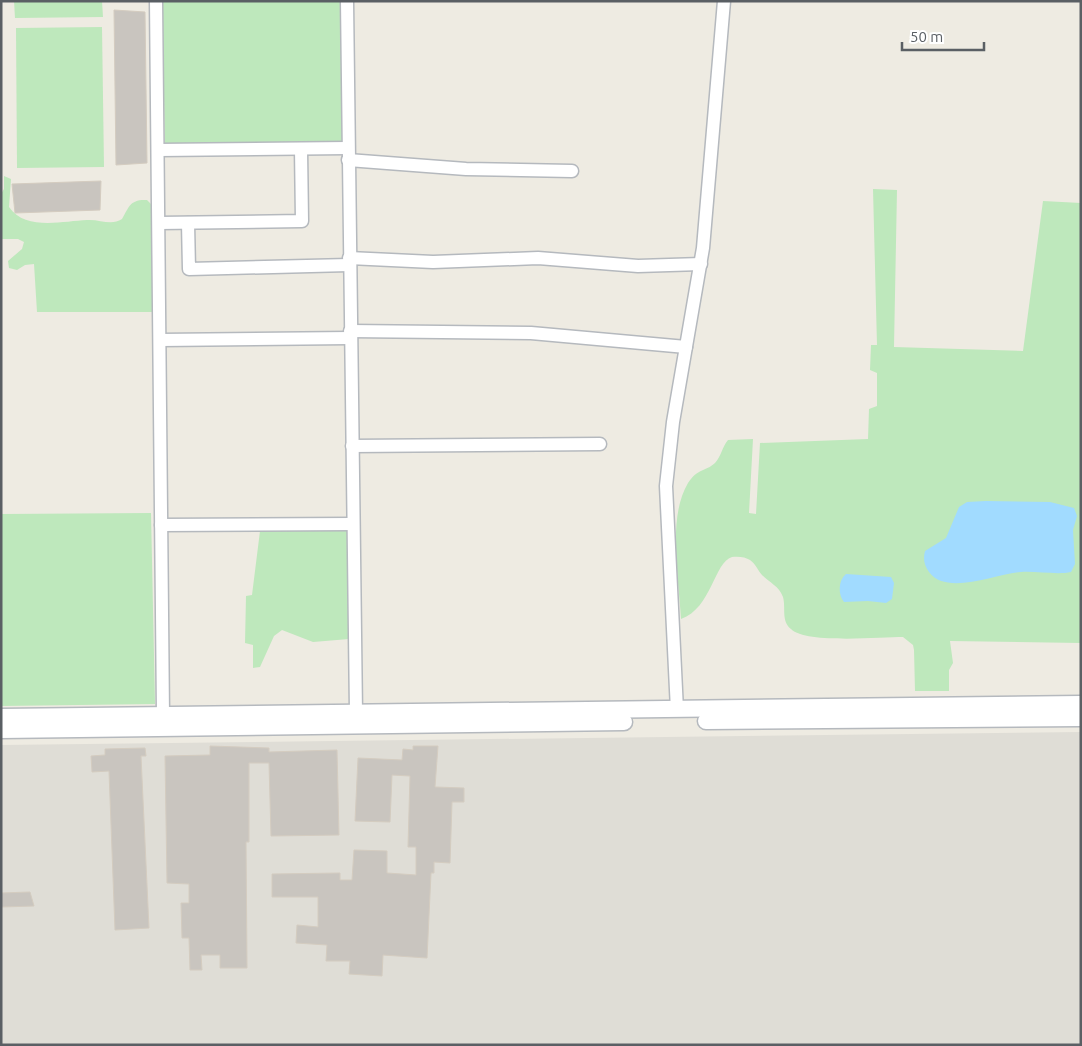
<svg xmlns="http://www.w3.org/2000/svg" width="1082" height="1046" font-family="Ubuntu,sans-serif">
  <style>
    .industrial { fill: #dfddd6 }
    .green { fill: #bee8bc }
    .water { fill: #a1dbff }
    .building { fill: #c9c5bf; stroke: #d4ccc0 }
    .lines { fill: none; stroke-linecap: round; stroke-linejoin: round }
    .minor-casing { stroke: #b5b9be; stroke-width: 15 }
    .tertiary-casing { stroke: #b5b9be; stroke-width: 19 }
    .minor { stroke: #fff; stroke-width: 12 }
    .tertiary { stroke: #fff; stroke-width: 16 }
  </style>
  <rect width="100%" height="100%" fill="#eeebe2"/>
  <polygon class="industrial" points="1081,732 1081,1045 1,1045 1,745"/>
  <g class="green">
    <polygon points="14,1 102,1 103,17 15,18"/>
    <polygon points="162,1 343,1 344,144 165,147"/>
    <polygon points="102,27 104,167 17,168 16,28"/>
    <path d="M 4,176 L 11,179 L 9,207 C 25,231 63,221 87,220 C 100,219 111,226 122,219 C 129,207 130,199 147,200 L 153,206 L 152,312 L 37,312 L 34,264 L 25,265 L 17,270 L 9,268 L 8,261 L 22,249 L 24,242 L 18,239 L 1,239 L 1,194 L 4,189 Z"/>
    <path d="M 873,189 L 897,190 L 894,347 L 1023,351 L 1043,201 L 1081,203 L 1081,643 L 950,641 L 953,663 L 949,670 L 949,691 L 915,691 L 914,650 L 913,645 L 903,637 C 880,637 806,644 791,629 C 781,621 786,608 783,597 C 779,586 770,583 762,575 C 758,571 756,564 750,560 C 746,557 738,556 732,557 C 714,562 712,608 681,619 C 679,579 667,518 688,483 C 698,468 705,472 715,463 C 721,457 722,447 728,440 L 753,439 L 749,513 L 756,514 L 760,443 L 868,439 L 869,409 L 877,406 L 877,373 L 870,370 L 871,345 L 877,345 Z"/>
    <polygon points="151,513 155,704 1,706 1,514"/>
    <polygon points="260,531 347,531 349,639 313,642 282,630 274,636 260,667 253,668 253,645 245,643 246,596 252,595"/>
  </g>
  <g class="water">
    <path d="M 986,501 L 1050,502 L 1074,508 L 1077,516 L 1073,530 L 1075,564 L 1071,572 C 1058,575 1036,571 1021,572 C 996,574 946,596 929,572 C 924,565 923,559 925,551 L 946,538 L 959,507 L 967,502 Z"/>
    <path d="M 846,574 L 891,577 L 894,583 L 892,599 L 886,603 L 868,601 L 844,602 C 838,595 838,580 846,574 Z"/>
  </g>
  <g class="building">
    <polygon points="114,10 145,12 147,163 116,165"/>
    <polygon points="101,181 100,210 15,213 12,184"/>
    <polygon points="210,746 269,748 269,752 337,750 339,835 271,836 269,763 249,763 249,842 246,842 247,968 220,968 220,955 201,955 202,970 190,970 189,938 182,938 181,903 189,903 189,884 167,883 165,756 210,755"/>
    <polygon points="413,746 438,746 435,787 464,788 464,802 452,802 450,863 434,862 434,873 431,873 427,958 383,955 382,976 349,974 350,961 326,961 327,945 296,943 297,925 318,927 318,897 272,897 272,874 340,873 340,880 352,880 354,850 387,851 387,873 416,875 416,847 408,847 410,776 392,775 390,822 355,821 358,758 402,760 403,749 413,750"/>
    <polygon points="145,748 146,756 141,756 149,928 115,930 109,771 92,772 91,756 105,755 105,749"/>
    <polygon points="30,892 34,906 1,907 1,893"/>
  </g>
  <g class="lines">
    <defs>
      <g id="minor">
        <polyline points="156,1 163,715"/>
        <polyline points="347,1 356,713"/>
        <polyline points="158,150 348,148"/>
        <polyline points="348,160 466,169 572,171"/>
        <polyline points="159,223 302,221 301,149"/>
        <polyline points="188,223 189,269 349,265"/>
        <polyline points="349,258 433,262 538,258 638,266 701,264"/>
        <polyline points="350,331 531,333 686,347"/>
        <polyline points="160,340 350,338"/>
        <polyline points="352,446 600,444"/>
        <polyline points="161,525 353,524"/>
        <polyline points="677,710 666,486 673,422 703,248 724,1"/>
      </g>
      <g id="tertiary">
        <polyline points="1,717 1081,704"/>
        <polyline points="706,721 1081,718"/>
        <polyline points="1,730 624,722"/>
      </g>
    </defs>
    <use href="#minor" class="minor-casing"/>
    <use href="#tertiary" class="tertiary-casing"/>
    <use href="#minor" class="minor"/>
    <use href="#tertiary" class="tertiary"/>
  </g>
  <rect width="1082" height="1046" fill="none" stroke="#5a5f64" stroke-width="5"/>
  <path d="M902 42v8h82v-8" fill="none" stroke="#5a5f64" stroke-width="2.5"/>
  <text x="910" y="42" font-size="15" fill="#5a5f64" stroke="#ffffff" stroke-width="4" paint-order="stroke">50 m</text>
</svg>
